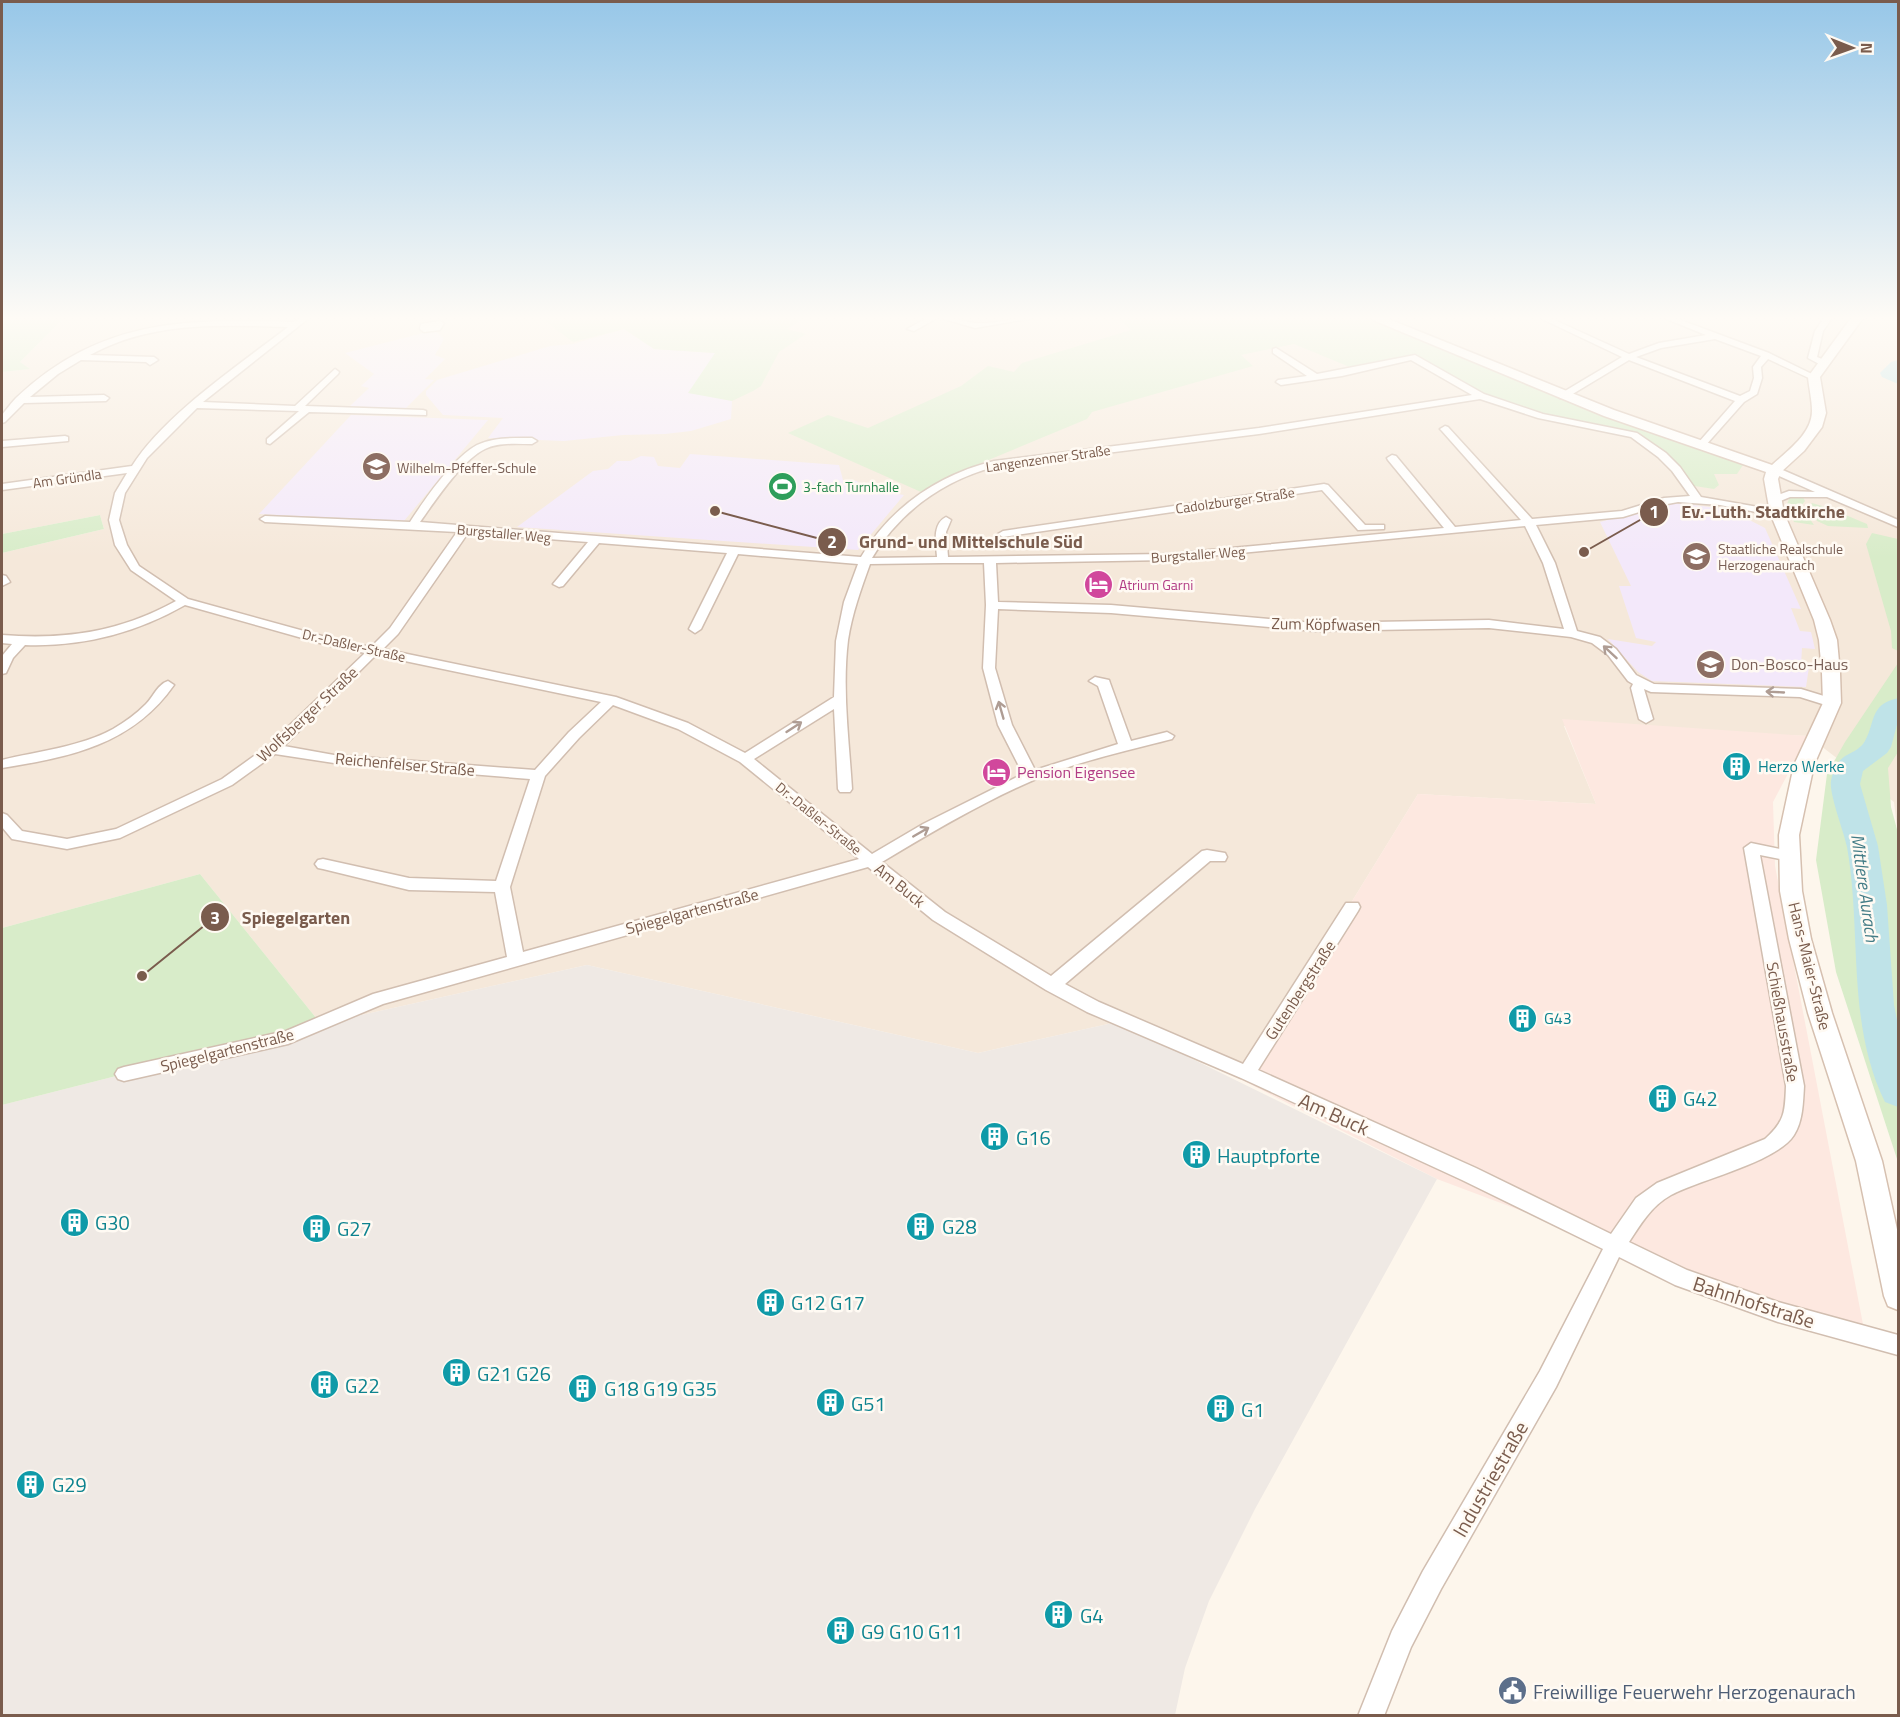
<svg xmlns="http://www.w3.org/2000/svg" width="1900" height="1717" font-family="'Titillium Web',sans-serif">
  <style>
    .residential { fill: #f5e8da }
    .commercial { fill: #fde8e0 }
    .industrial { fill: #efe9e4 }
    .education { fill: #f3e8fa }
    .green { fill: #d8ecc9 }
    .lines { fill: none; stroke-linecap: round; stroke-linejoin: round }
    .river { fill: #bfe3e8; fill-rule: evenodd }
    .street-casing { stroke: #d1beb0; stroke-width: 3 }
    .secondary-casing { stroke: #d6c0b0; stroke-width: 3 }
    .street { fill: #fff; fill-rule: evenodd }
    .secondary { fill: #fff; fill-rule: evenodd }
    .oneway { stroke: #af9d94 }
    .labels { text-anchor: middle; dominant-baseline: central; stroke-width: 5; stroke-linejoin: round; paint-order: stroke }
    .far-street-label { font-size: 14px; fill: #7a5c4d; stroke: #fffaf3 }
    .far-education-label { font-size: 14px; fill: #785e54; stroke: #fffaf3; text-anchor: start }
    .far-leisure-label { font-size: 14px; fill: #27864d; stroke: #fffaf3; text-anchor: start }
    .far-hotel-label { font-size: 14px; fill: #b23c85; stroke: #fffaf3; text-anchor: start }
    .street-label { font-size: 16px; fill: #7a5c4d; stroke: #fffaf3 }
    .education-label { font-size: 16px; fill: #785e54; stroke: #fffaf3; text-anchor: start }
    .culture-label { font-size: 16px; fill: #0d838f; stroke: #fffaf3; text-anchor: start }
    .hotel-label { font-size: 16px; fill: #b23c85; stroke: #fffaf3; text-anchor: start }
    .water-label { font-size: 18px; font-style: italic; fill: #437c86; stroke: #fffaf3 }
    .near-culture-label { font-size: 20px; fill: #0d838f; stroke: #fffaf3; text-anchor: start }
    .near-street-label { font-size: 20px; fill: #7a5c4d; stroke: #fffaf3 }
    .near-service-label { font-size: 20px; fill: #4e5e75; stroke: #fffaf3; text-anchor: start }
    .leader { fill: none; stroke: #7a5c4d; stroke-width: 2 }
    .callout-dot { fill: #7a5c4d; stroke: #fffaf3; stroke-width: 2 }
    .mark-label { font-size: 18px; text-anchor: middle; font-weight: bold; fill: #fff }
    .callout-label { font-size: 18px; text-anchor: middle; font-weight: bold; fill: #7a5c4d; stroke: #fffaf3; stroke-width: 5; stroke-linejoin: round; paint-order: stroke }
  </style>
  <rect width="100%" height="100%" fill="#fdf6ec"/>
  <polygon class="residential" points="64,318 1898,318 1898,836 1894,802 1808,736 1564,726 1596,804 1418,794 1242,1080 1117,1022 978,1053 587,965 321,1024 200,874 2,928 2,553 104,529 100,515 2,534 2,372 29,369 20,362"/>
  <polygon class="commercial" points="1562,719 1808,736 1773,802 1775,866 1866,1340 1437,1179 1242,1080 1418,794 1596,804"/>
  <polygon class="industrial" points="587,965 978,1053 1117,1022 1437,1179 1255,1509 1209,1601 1185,1668 1175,1715 2,1716 2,1105 321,1024"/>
  <g class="education">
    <polygon points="624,329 654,349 716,353 689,392 732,401 731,419 691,431 665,434 623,435 564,441 488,438 503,418 443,415 426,395 426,391 437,380 550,346 573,344"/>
    <polygon points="435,330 444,339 435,355 445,359 425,379 434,380 405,409 350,406 369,388 361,386 374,374 345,353"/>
    <polygon points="351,415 488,420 404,521 259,514"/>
    <polygon points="690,454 839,465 843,480 857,481 862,488 904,495 858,550 517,527 593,471 608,469 617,461 630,461 641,456 654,457 658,466 680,468"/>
    <polygon points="1674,503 1728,509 1765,528 1801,609 1791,608 1800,631 1811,632 1815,649 1802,648 1801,665 1809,667 1806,687 1652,681 1638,672 1608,639 1652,646 1656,642 1636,638 1619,586 1631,586 1600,522"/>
  </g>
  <g class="green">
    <polygon points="2,318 64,318 20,362 30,369 2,372"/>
    <polygon points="541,318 804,318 787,329 806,334 779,352 761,386 753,391 732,401 688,393 715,353 654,349 624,329 573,342"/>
    <polygon points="1118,318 1365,318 1559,398 1743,465 1737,474 1714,474 1719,485 1714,489 1688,485 1676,469 1634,435 1541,416 1481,396 1412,357 1357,370 1294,344 1241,355 1253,366 1092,412 1087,419 967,469 921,492 788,433 828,415 868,428 961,386 988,366 1014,372 1022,363 1131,330"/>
    <polygon points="1802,495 1805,501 1801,506 1814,525 1794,522 1787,504 1790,497"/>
    <polygon points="1812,503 1829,508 1867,524 1868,528 1828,526 1817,521 1809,507"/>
    <polygon points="100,515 104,529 2,553 2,534"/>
    <polygon points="1872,533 1898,539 1898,651 1892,648 1891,631 1866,544"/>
    <polygon points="1898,663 1898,752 1888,768 1891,807 1898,833 1898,1162 1836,972 1816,860 1827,774 1845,742"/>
    <polygon points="200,874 321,1024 2,1105 2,928"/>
  </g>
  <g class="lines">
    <g class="river">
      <polygon points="1898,360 1898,384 1882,377 1880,373 1891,362"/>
      <path d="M 1898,698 L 1898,721 L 1891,747 L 1887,753 L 1863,771 L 1860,784 L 1878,846 L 1887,905 L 1894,1005 L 1898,1025 L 1898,1107 L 1885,1102 C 1846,1023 1862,931 1847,847 C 1844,832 1829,794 1831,781 C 1837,749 1855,758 1865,741 C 1876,721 1869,705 1898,698 Z"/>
    </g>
    <defs>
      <g id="street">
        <path d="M 300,318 L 309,318 L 203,402 L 295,406 L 335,369 L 339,372 L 338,374 L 305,406 L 423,410 L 426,411 L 426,415 L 309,412 L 270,444 L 267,443 L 267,439 L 299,411 L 197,408 L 147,458 L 125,493 L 119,520 L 127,545 L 139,566 L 188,599 L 333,639 L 371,647 L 390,628 L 457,532 L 265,522 L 260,519 L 265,516 L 410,522 C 425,499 453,458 477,445 C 494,437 514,438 532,438 L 537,441 L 532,444 C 517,444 499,442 485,449 C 462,460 435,501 420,522 L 861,557 C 891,507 938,475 994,461 L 1259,428 L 1472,395 L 1411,360 L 1342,376 L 1281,385 L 1276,382 L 1278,380 L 1307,376 L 1273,353 L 1273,349 L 1276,348 L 1317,374 L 1415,355 L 1484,394 L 1543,414 L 1637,433 L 1666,453 L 1680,467 L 1701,497 L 1781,511 L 1781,515 L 1777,516 L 1720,505 L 1678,502 L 1662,505 L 1623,517 L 1536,525 L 1555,563 L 1577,631 L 1600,637 L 1616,649 L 1636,675 L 1654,684 L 1801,689 L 1837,700 L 1839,703 L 1837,706 L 1832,707 L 1800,697 L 1651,692 L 1644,689 L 1653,719 L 1646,723 L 1639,719 L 1631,688 L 1633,684 L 1628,681 L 1608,655 L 1592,643 L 1571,637 L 1489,628 L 1314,631 L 1111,613 L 998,609 L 995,668 L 1012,725 L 1035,770 L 1118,744 L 1098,686 L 1089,681 L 1095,677 L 1109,680 L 1110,683 L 1131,741 L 1167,732 L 1174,736 L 1172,739 C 1126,751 1079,761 1036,779 C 983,802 932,832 882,862 L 945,912 L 1051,976 L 1202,851 L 1207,850 L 1225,853 L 1227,857 L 1225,861 L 1210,861 L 1065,984 L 1099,1002 L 1243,1064 L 1346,903 L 1358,903 L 1360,907 L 1358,911 L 1258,1070 L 1476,1168 L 1611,1234 L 1636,1198 L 1657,1183 L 1765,1139 C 1785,1121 1785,1112 1786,1086 L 1744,848 L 1751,843 L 1795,852 L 1797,856 L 1790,861 L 1760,855 L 1804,1086 C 1803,1102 1803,1121 1794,1135 C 1777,1162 1701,1179 1671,1195 C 1651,1206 1641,1224 1629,1242 L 1687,1270 L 1778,1302 L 1898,1335 L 1898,1355 L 1778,1322 L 1675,1285 L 1619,1257 L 1556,1387 L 1441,1589 L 1411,1647 L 1384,1716 L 1358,1716 L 1392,1631 L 1423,1571 L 1540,1371 L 1603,1249 L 1462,1180 L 1241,1078 L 1087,1012 L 1046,990 L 933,920 L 868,867 L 383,1004 L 288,1044 L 124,1081 L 118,1079 L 115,1074 L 118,1069 L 124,1067 L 286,1031 L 373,994 L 507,957 L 495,892 L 409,890 L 323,869 L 318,868 L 315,864 L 318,860 L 323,859 L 409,878 L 496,881 L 530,779 L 334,763 L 275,754 L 232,785 L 120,838 L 67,849 L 12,839 L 2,827 L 2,813 L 7,815 L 22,831 L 67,839 L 116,829 L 222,779 L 268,746 L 365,653 L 327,645 L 185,605 C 136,633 82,647 25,645 L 13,658 L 6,673 L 2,674 L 2,656 L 12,644 L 2,643 L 2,635 C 65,640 120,632 176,601 L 131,570 L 115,545 L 109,520 L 115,493 L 127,473 L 2,490 L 2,484 L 132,466 C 164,415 239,365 288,327 C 219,325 152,321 90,355 L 154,357 L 158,360 L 150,365 L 146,362 L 81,360 L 58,374 L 30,397 L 104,395 L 109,398 L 106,401 L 24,403 L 5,422 L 2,423 L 2,415 C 6,410 12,402 16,398 C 102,318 184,319 294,322 ZM 1480,399 L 1538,418 L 1631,437 L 1658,457 L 1672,471 L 1690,496 L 1664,498 L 1622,511 L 1532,519 L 1448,427 L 1445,426 L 1440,429 L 1442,431 L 1521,520 L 1455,527 L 1396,456 L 1392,455 L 1387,458 L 1388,460 L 1444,528 L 1167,554 L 948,557 L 946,532 L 951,520 L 946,517 C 932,524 936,543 937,557 L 872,558 C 899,512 944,480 994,467 L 1259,434 ZM 1525,526 L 1543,563 L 1564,629 L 1489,620 L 1314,623 L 1111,605 L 998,602 L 996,563 L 1167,560 ZM 468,533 L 588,542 L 553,584 L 559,587 L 563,586 L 599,543 L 727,553 L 689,629 L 695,633 L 701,629 L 738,554 L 858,564 L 844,602 L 836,641 L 834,697 L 745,753 L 688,723 L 616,697 L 383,649 L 398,634 ZM 943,563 L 984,563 L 986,605 L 983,668 L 998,725 L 1023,774 L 923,824 L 872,854 L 754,759 L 834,709 L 838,789 L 840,792 L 850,792 L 852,789 C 849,740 842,689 848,640 C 852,614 861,589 870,564 ZM 376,655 L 601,702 L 569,732 L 535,770 L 334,755 L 284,746 ZM 613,705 L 678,729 L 740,762 L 859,859 L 523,952 L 510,887 L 545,776 L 579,738 Z"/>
        <polygon points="927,318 937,318 914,331 907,329"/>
        <path d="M 941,318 C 953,317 963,322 975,323 C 994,325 1014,317 1033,318 L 975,328 Z"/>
        <path d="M 1540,318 L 1550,318 L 1629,354 L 1659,343 L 1706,335 L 1664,318 L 1675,318 L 1769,353 L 1818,377 L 1811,379 L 1768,359 L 1761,367 L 1762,378 L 1757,394 L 1744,402 L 1705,446 L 1699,446 L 1699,442 L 1735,401 L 1629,360 L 1566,398 L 1560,398 L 1560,394 L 1622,357 ZM 1715,339 L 1761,356 L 1753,367 L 1754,378 L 1750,391 L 1740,396 L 1636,357 L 1661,348 Z"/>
        <polygon points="1824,318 1832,318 1823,331 1817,357 1827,361 1827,365 1821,365 1808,358 1815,331"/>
        <polygon points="440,321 444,323 440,330 424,332 420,329 421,324"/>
        <polygon points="65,436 68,437 68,441 2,447 2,441"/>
        <polygon points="1770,468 1778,468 1898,520 1898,527 1827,497 1790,497 1778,502 1770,502 1770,498 1789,491 1815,492 1770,472"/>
        <polygon points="1324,484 1328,485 1365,525 1384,525 1384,529 1358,530 1322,490 1003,537 998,534 1003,531"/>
        <polygon points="2,575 6,576 10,582 2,586"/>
        <path d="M 168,681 L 174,685 C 132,745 70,757 2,768 L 2,760 C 38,751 80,747 113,729 C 125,722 136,714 146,704 C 153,697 158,684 168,681 Z"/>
      </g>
      <path id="secondary" d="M 1372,318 L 1386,318 L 1614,410 L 1772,465 C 1787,451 1812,434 1812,411 C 1812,400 1809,388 1808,377 L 1851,318 L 1863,318 L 1820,377 L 1826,413 L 1822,427 L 1804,451 L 1781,472 L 1778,479 L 1784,513 L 1830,620 L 1837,640 L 1840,673 L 1841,703 L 1814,765 L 1799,835 L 1802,891 L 1811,939 L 1832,1013 L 1882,1161 L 1898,1234 L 1898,1310 L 1888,1306 L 1884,1296 L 1856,1161 L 1808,1013 L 1789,939 L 1780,891 L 1779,835 L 1794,765 L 1823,703 L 1822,673 L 1819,640 L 1814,620 L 1770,513 L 1764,479 L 1766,472 L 1604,416 L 1373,320 Z"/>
    </defs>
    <use href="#street" class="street-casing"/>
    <use href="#secondary" class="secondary-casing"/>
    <use href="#street" class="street"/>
    <use href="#secondary" class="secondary"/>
  </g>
  <defs><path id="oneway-shaft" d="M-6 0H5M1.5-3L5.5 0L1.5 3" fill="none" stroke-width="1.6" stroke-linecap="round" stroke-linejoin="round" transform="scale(1.5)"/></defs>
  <g class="oneway">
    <use href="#oneway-shaft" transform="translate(1610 652) rotate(-137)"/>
    <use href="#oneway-shaft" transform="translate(1775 692) rotate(-177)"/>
    <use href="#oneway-shaft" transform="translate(1001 710) rotate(-106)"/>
    <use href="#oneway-shaft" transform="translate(794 727) rotate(-33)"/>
    <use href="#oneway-shaft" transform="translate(921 832) rotate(-30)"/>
  </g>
  <linearGradient id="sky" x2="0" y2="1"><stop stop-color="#97c7e8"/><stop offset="0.57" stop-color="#fefbf6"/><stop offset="1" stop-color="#fefbf6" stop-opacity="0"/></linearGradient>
  <rect width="1900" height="558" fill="url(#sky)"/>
  <defs>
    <symbol id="school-disc" viewBox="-11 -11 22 22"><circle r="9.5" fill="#8d6e63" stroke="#fffaf3"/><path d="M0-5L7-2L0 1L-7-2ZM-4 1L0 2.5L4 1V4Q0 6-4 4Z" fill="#fff"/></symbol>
    <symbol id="stadium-disc" viewBox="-11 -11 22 22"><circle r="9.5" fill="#2e9e5b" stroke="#fffaf3"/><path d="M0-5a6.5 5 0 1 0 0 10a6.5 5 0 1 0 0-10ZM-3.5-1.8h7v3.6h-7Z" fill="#fff"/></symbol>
    <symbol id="hotel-disc" viewBox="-11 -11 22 22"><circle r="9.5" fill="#d1479c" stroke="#fffaf3"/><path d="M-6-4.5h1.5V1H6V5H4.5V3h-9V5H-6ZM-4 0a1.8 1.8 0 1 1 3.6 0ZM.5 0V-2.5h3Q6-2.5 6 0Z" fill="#fff"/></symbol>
    <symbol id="building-disc" viewBox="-11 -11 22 22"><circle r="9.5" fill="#0f9aa8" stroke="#fffaf3"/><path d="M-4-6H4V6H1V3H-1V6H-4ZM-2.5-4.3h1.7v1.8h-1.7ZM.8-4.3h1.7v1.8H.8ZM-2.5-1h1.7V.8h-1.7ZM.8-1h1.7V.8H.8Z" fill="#fff"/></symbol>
    <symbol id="civic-disc" viewBox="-11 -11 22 22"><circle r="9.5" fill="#5c6f8a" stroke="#fffaf3"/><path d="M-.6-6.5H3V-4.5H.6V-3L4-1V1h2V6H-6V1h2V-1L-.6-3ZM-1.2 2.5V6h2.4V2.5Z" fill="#fff"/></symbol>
  </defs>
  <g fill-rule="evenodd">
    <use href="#school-disc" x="360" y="450" width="33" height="33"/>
    <use href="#stadium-disc" x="766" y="470" width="33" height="33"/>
    <use href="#school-disc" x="1680" y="540" width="33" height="33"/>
    <use href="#hotel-disc" x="1082" y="568" width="33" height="33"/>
    <use href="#school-disc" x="1694" y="648" width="33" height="33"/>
    <use href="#building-disc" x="1720" y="750" width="33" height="33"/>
    <use href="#hotel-disc" x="980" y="756" width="33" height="33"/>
    <use href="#building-disc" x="1506" y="1002" width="33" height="33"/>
    <use href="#building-disc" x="1646" y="1082" width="33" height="33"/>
    <use href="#building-disc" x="978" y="1120" width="33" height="33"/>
    <use href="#building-disc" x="1180" y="1138" width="33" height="33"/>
    <use href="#building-disc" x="58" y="1206" width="33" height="33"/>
    <use href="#building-disc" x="904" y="1210" width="33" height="33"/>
    <use href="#building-disc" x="300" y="1212" width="33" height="33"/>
    <use href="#building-disc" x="754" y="1286" width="33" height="33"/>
    <use href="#building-disc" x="440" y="1356" width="33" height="33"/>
    <use href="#building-disc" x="308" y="1368" width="33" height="33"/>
    <use href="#building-disc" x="566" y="1372" width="33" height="33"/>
    <use href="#building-disc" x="814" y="1386" width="33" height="33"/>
    <use href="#building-disc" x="1204" y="1392" width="33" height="33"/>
    <use href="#building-disc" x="14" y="1468" width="33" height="33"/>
    <use href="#building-disc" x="1042" y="1598" width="33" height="33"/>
    <use href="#building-disc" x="824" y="1614" width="33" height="33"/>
    <use href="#civic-disc" x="1496" y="1674" width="33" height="33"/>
  </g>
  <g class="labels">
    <g class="far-street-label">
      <text transform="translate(1048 458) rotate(-8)">Langenzenner Straße</text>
      <text transform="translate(67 478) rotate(-8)">Am Gründla</text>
      <text transform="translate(1235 500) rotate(-8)">Cadolzburger Straße</text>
      <text transform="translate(504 533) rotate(5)">Burgstaller Weg</text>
      <text transform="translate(1198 554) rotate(-4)">Burgstaller Weg</text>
      <text transform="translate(354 645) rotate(13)">Dr.-Daßler-Straße</text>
      <text transform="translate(819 818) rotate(39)">Dr.-Daßler-Straße</text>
    </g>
    <g class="far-education-label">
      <text x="397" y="467">Wilhelm-Pfeffer-Schule</text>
      <text x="1718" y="548">Staatliche Realschule<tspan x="1718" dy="16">Herzogenaurach</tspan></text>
    </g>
    <g class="far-leisure-label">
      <text x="803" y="486">3-fach Turnhalle</text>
    </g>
    <g class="far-hotel-label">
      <text x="1119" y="584">Atrium Garni</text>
    </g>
    <g class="street-label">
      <text transform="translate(1326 624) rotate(1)">Zum Köpfwasen</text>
      <text transform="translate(307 714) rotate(-43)">Wolfsberger Straße</text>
      <text transform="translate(405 764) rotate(5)">Reichenfelser Straße</text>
      <text transform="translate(900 885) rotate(39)">Am Buck</text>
      <text transform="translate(692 911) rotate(-15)">Spiegelgartenstraße</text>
      <text transform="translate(1810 966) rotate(76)">Hans-Maier-Straße</text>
      <text transform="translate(1300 990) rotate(-57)">Gutenbergstraße</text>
      <text transform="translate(1783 1022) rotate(80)">Schießhausstraße</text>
      <text transform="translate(227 1050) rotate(-14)">Spiegelgartenstraße</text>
    </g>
    <g class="education-label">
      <text x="1731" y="664">Don-Bosco-Haus</text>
    </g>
    <g class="culture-label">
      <text x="1758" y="766">Herzo Werke</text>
      <text x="1544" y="1018">G43</text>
    </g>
    <g class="hotel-label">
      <text x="1017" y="772">Pension Eigensee</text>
    </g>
    <g class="water-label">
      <text transform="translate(1865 888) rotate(82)">Mittlere Aurach</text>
    </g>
    <g class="near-culture-label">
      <text x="1683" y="1098">G42</text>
      <text x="1016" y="1137">G16</text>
      <text x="1217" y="1155">Hauptpforte</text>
      <text x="95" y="1222">G30</text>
      <text x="942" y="1226">G28</text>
      <text x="337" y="1228">G27</text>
      <text x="791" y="1302">G12 G17</text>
      <text x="477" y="1373">G21 G26</text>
      <text x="345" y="1385">G22</text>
      <text x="604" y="1388">G18 G19 G35</text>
      <text x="851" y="1403">G51</text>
      <text x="1241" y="1409">G1</text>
      <text x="52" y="1484">G29</text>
      <text x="1080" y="1615">G4</text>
      <text x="861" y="1631">G9 G10 G11</text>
    </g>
    <g class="near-street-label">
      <text transform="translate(1334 1114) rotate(24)">Am Buck</text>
      <text transform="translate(1754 1302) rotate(18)">Bahnhofstraße</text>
      <text transform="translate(1490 1479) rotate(-60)">Industriestraße</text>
    </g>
    <g class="near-service-label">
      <text x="1533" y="1691">Freiwillige Feuerwehr Herzogenaurach</text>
    </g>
  </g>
  <path class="leader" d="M1584 552L1654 512M715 511L832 542M142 976L215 917"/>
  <g class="callout-dot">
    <circle cx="1584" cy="552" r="6"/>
    <circle cx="715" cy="511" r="6"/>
    <circle cx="142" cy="976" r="6"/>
    <circle cx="1654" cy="512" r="15"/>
    <circle cx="832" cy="542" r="15"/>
    <circle cx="215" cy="917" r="15"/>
  </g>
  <g class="mark-label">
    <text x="1654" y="518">1</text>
    <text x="832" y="548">2</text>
    <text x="215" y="924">3</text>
  </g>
  <g class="callout-label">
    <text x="1763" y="518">Ev.-Luth. Stadtkirche</text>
    <text x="971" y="548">Grund- und Mittelschule Süd</text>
    <text x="296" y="924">Spiegelgarten</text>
  </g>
  <rect width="1900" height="1717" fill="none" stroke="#7a5c4d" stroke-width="6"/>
  <g transform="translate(1852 48) rotate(91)" stroke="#fffaf3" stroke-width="4.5" paint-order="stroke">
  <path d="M0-4.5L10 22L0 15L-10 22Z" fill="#7a5c4d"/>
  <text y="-9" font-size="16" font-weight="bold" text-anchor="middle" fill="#7a5c4d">N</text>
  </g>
</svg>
